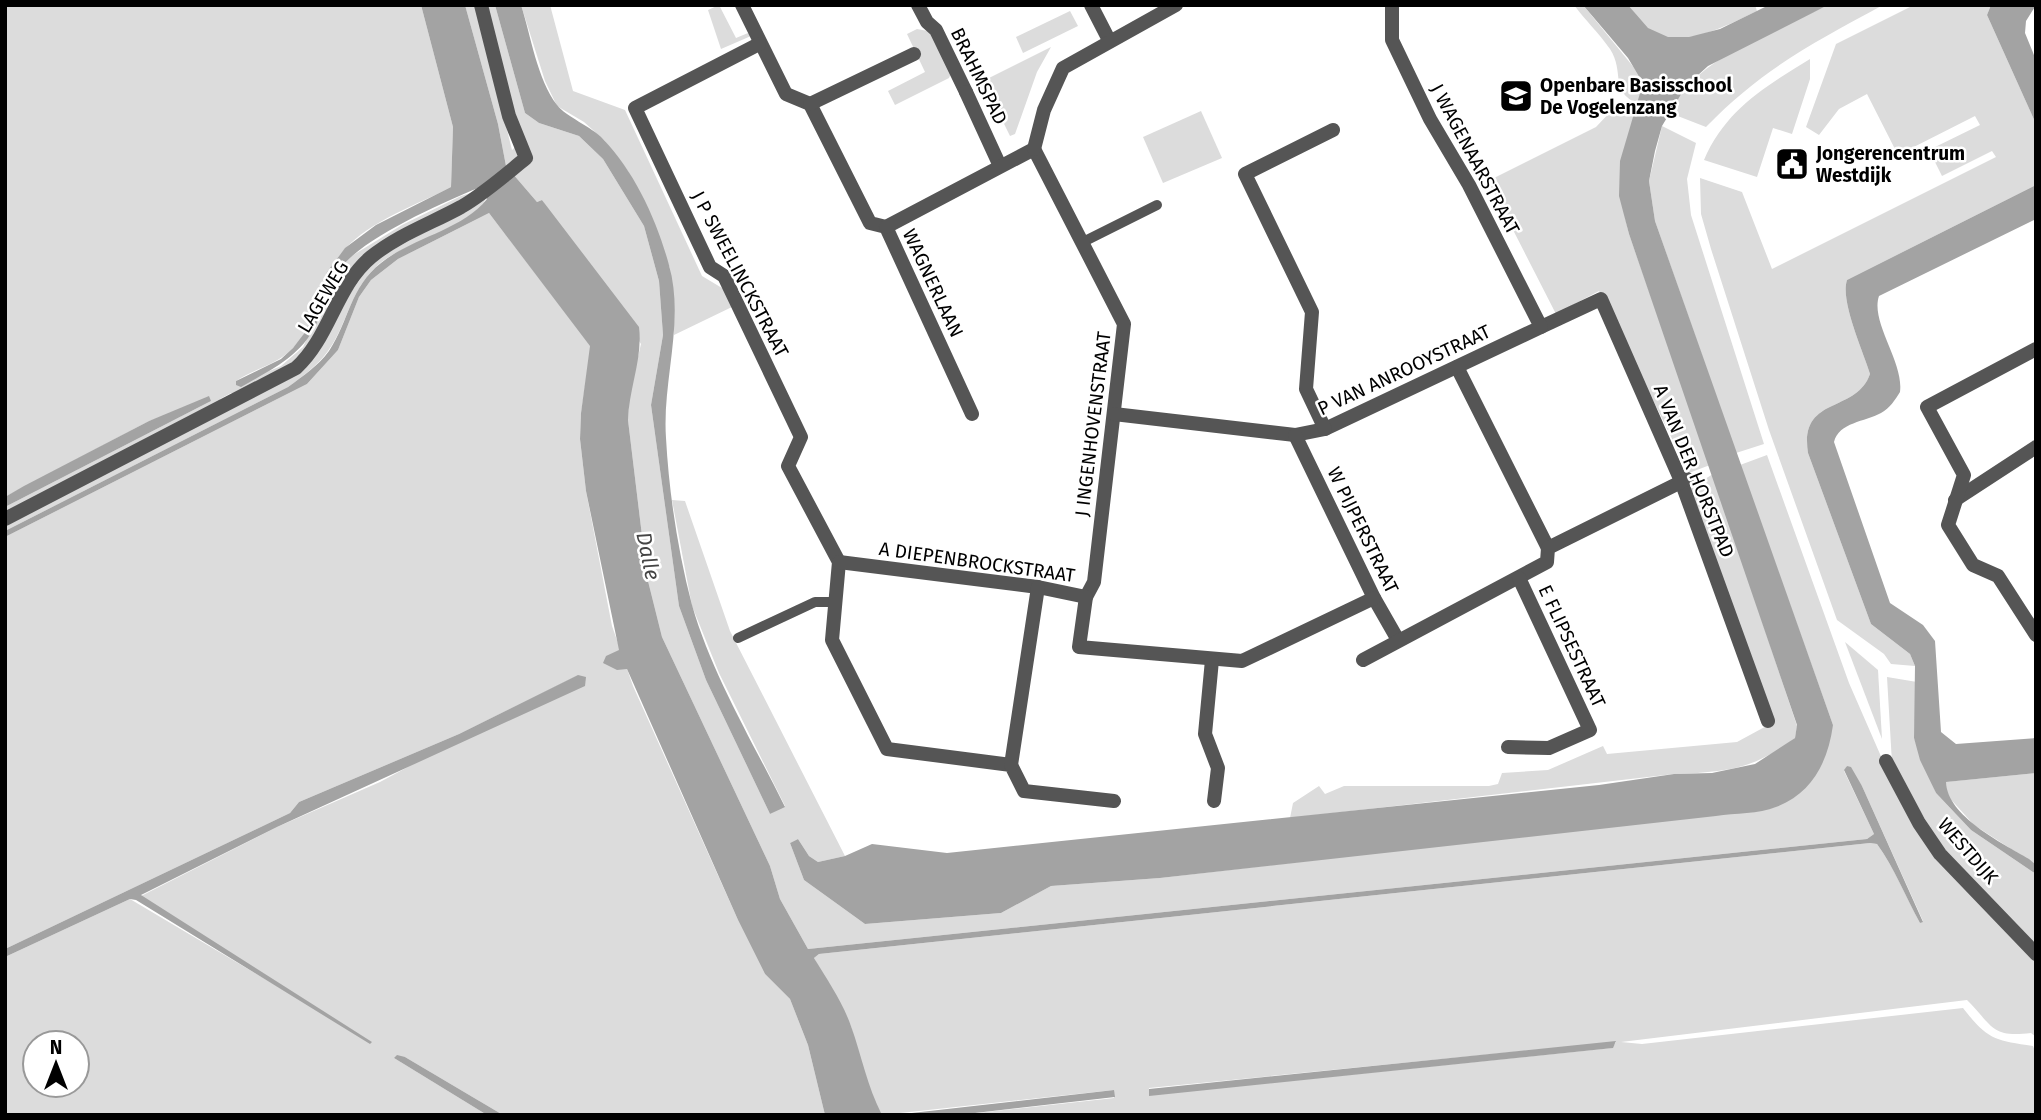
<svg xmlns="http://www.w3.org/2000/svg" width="2041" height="1120" font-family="'Fira Sans',sans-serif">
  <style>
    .green { fill: #dcdcdc; fill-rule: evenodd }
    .water { fill: #a3a3a3 }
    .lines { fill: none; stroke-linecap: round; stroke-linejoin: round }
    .service { stroke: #555; stroke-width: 10 }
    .pedestrian { stroke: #555; stroke-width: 14 }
    .minor { stroke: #555; stroke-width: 14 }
    .tertiary { stroke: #555; stroke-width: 14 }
    .labels { text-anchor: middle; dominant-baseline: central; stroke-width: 5; stroke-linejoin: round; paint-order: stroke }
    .street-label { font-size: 19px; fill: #000; stroke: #fff }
    .poi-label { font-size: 19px; font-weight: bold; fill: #000; stroke: #fff; text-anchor: start }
    .water-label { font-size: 21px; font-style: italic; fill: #444; stroke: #fff }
  </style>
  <rect width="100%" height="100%" fill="#fff"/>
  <g class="green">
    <path d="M 5,5 L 421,5 L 453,127 L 451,187 C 417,205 371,220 344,250 C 314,282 321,321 292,349 C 276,365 254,369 236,381 L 236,385 L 281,366 L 303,347 L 339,269 L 350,257 L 402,225 L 461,196 L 480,190 L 388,241 L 303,356 L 238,395 L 231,393 L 220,399 L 219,405 L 5,514 L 5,507 L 211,401 L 149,421 L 5,497 Z"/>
    <path d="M 465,5 L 476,5 L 512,150 L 522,141 L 485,5 L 495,5 L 525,113 L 539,123 L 579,136 L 603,159 L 644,226 L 659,281 L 663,335 L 651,405 L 679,606 L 706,680 L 770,814 L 785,806 L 719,673 L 692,606 L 672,500 L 685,501 L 730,631 L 845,856 L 818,862 L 809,856 L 798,839 L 790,843 L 804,880 L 865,924 L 1001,913 L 1051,886 L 1160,878 L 1776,807 L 1833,725 L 1740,465 L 1767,455 L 1849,683 L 1897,793 L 2036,960 L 2036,1037 L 2031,1033 C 1991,1038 1993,1026 1967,1000 L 1621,1042 L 1642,1044 L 1963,1008 C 1988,1040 1994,1040 2033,1046 L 2036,1053 L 2036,1110 L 2032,1115 L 958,1115 L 1114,1098 L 1114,1090 L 882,1115 L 868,1089 L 851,1026 L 814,958 L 819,954 L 1870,843 L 1877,844 C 1894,867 1906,897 1920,923 L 1923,921 L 1862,786 L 1847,766 L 1844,771 L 1874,834 L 1867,839 L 808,949 L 780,899 L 770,866 L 662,637 L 647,577 L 628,420 L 629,394 L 641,344 L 542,200 L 537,202 L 506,166 L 498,124 ZM 1616,1042 L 1612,1048 L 1149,1095 L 1149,1088 Z"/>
    <polygon points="521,5 550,5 573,91 625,110 702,276 727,291 734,306 674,335 670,268 628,171 604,140 584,122 557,106 545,81"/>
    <polygon points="719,5 736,38 748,33 751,36 721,49 708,10"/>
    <path d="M 1574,5 L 1583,5 L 1640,75 L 1643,83 L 1638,104 C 1609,91 1625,72 1610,49 C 1599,33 1585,20 1574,5 Z"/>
    <path d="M 1628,5 L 1755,5 L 1757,11 C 1727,25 1677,54 1646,27 C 1640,21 1634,12 1628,5 Z"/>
    <path d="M 1828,5 L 1883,5 C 1813,43 1762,69 1706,127 L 1670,113 C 1691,59 1779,30 1828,5 Z"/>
    <path d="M 1914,5 L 1991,5 L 1987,15 L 2036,124 L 2036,185 L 1847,280 C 1840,301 1863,351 1870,374 C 1856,414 1799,395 1808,453 L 1871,624 L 1910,654 L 1915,666 L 1891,664 L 1884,654 L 1837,620 L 1769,430 L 1711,249 L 1701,214 L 1700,178 L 1742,192 L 1772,269 L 1996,157 L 1992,151 L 1942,176 L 1929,150 L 1980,125 L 1975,116 L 1898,155 L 1867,94 L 1839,109 L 1819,135 L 1806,127 L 1836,44 Z"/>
    <polygon points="1070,11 1078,26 1023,53 1016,37"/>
    <polygon points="917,29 933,32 952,71 949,78 895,105 888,91 925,72 907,34"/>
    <polygon points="1051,47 1037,72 1015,134 1010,136 983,81"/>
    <path d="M 1810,59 L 1810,79 L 1792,134 L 1773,128 L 1757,177 L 1704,160 C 1725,110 1766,86 1810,59 Z"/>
    <path d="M 1623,107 L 1635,113 C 1619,164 1616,182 1629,234 L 1710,465 L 1689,473 L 1599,291 L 1556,314 L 1488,181 L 1596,127 L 1613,109 Z"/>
    <polygon points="1201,111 1222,158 1163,183 1143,137"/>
    <polygon points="1662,126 1696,143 1687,179 1691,215 1764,444 1736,453 1655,221 1649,181"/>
    <path d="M 486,198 C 477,225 404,242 379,264 C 348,292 349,322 328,351 C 317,366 303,376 288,387 L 5,531 L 5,524 L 277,384 L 339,309 L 373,261 Z"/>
    <path d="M 489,213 L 591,346 L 581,413 L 580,439 L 586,491 L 612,626 L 633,686 L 738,920 L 765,974 L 790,999 L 808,1045 L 825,1115 L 503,1115 L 405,1057 L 394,1058 L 487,1115 L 5,1115 L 5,957 L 130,899 L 371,1042 L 141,896 L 277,827 L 380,782 L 579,675 L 459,734 L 299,802 L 290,813 L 5,949 L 5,537 L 307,384 L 338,350 L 359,297 L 371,280 L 398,259 ZM 35,1043 L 77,1043 L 77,1085 L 35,1085 Z"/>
    <path d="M 1713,474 L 1797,726 L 1795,738 C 1752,770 1726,772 1674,774 L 1290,818 L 1293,803 L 1319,786 L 1325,794 L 1344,786 L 1489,786 L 1498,784 L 1502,773 L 1548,770 L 1603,746 L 1607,754 L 1737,742 L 1772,723 L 1689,489 Z"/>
    <polygon points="1845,642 1878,670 1882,739"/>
    <polygon points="1887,677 1917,682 1914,738 1936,793 1971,830 2036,874 2036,947 1943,850 1892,763"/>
    <polygon points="2036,773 2036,865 1974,825 1946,794 1945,782"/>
  </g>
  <g class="water">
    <path d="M 421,5 L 465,5 L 498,124 L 506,166 L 537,202 L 542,200 L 639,327 C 643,358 629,388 628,420 L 647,577 L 662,637 L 770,866 L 780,899 L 808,949 L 1867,839 L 1874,834 L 1844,770 L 1847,766 L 1851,767 L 1862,786 L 1923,922 L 1920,923 C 1906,898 1894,867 1877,844 L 1870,843 L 819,954 L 814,958 C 828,981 842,1001 851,1026 C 862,1057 867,1086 882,1115 L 825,1115 L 808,1045 L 790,999 L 765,974 L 738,920 L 627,669 L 617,670 L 603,663 L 606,656 L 619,650 L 586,491 L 580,439 L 581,413 L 590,346 L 489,213 L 398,259 L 371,280 L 359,297 L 338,350 L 307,384 L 5,537 L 5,531 L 288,387 C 303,376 318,366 329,351 C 349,321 350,287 381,263 C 413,237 461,231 487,199 L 478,188 C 442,203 362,238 340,269 C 330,283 325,302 319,318 C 304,355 274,368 241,387 L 236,385 L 236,381 L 281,359 L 293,348 L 306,331 L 327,272 L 345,248 L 376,225 L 451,187 L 453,127 Z"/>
    <path d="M 495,5 L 521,5 C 531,36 537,79 557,105 C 566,117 591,126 603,139 C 635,172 657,221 669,265 C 685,322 662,381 666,438 C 669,493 678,552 692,605 C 712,675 753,742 785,807 L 770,814 L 706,680 L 679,606 L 651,405 L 663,335 L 659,281 L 644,226 L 603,159 L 579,136 L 539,123 L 525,113 Z"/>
    <path d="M 1583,5 L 1628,5 L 1648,28 L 1668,37 L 1689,37 L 1720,29 L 1769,5 L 1828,5 L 1708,66 L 1686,86 L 1662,126 L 1655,151 L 1649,181 L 1655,221 L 1833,725 C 1828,761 1813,793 1776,807 C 1759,814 1735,813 1716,816 L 1160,878 L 1051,886 L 1001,913 L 865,924 L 804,880 L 790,843 L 798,839 L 809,856 L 818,862 L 845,856 L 872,844 L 947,853 L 1599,785 L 1674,774 L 1712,773 L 1755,764 L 1795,738 L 1797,725 L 1629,234 L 1619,196 L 1620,161 L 1643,83 L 1628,58 Z"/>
    <polygon points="1991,5 2036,5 2026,21 2025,33 2036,60 2036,124 1987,15"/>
    <path d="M 2036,185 L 2036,219 L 1879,296 C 1870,322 1904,362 1900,392 C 1895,400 1890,408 1881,413 C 1865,422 1839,422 1834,442 L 1890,603 L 1923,625 L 1935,641 L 1941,732 L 1956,744 L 2036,738 L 2036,773 L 1946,782 C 1947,816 2002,843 2029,859 L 2036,865 L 2036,874 L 1971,830 L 1936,793 L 1920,760 L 1914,738 L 1915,666 L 1910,654 L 1871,624 L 1808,453 C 1799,395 1856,414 1870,374 C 1863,351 1840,301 1847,280 Z"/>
    <polygon points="209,396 211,401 5,507 5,497 24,486 149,421"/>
    <polygon points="578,675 586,677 585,686 277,827 141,895 372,1042 370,1044 136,900 130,899 5,957 5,949 290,813 299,802 459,734"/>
    <polygon points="1616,1041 1613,1048 1149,1096 1149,1089"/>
    <polygon points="397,1055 405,1057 503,1115 487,1115 394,1058"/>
    <polygon points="1114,1090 1115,1097 958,1115 894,1115"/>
  </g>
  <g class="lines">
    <g class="service">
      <polyline points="1083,242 1157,205"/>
      <polyline points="738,638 815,602 836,602"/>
    </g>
    <g class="pedestrian">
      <polyline points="918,5 927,22 936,30 966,92"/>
      <polyline points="1541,327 1601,299 1681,481 1768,721"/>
      <polyline points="1955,500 2036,447"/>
    </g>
    <g class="minor">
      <polyline points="742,5 786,94 810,104 870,223 886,227 972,414"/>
      <polyline points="1091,5 1109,40"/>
      <polyline points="759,44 635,108 710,267 724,276 801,437 788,466 839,562 832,640 887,749 1011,765 1024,791 1114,801"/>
      <polyline points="966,92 1000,166"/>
      <polyline points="810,104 914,54"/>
      <polyline points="886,227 1034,149 1124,324 1094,582 1086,597"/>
      <polyline points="2036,349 1927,407 1964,475 1948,525 1973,565 1998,576 2036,635"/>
      <polyline points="1457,367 1548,548"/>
      <polyline points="1114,414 1295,435 1325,429 1541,327 1469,185 1430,119 1392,40 1392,5"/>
      <polyline points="1325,429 1306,389 1312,312 1245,174 1333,130"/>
      <polyline points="1295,435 1374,598 1398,640"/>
      <path d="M 5,519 L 296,368 C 330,337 336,286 371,257 C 398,235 432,223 461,207 C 485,193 505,175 526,158 L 509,116 L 481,5"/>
      <polyline points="839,562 1038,587 1086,597 1079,647 1242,661 1374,598"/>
      <polyline points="1212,660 1205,734 1218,768 1214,801"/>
      <polyline points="1363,660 1547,562 1548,548 1687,479"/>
      <polyline points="1508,747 1549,748 1590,730 1519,578"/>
      <polyline points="1886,761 1919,823 1940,854 2036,954"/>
      <polyline points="1011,765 1038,587"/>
    </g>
    <polyline class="tertiary" points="1034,149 1044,110 1063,68 1176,5"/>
  </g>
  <defs>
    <symbol id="school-square" viewBox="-11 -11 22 22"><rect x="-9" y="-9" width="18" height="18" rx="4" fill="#000" stroke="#fff"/><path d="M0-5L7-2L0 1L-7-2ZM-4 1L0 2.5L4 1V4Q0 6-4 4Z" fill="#fff"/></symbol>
    <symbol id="civic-square" viewBox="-11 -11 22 22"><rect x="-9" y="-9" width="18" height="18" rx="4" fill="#000" stroke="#fff"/><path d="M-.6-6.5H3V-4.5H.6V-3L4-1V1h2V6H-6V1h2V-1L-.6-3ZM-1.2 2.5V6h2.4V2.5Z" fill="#fff"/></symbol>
  </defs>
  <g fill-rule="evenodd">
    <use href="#school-square" x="1497" y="77" width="38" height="38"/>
    <use href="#civic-square" x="1773" y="145" width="38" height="38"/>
  </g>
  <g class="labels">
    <g class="street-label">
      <text transform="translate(979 76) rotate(64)">BRAHMSPAD</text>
      <text transform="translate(1475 159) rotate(62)">J WAGENAARSTRAAT</text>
      <text transform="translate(740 274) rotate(62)">J P SWEELINCKSTRAAT</text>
      <text transform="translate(933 283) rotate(65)">WAGNERLAAN</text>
      <text transform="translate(323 297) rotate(-59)">LAGEWEG</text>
      <text transform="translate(1404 370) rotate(-25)">P VAN ANROOYSTRAAT</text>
      <text transform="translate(1093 424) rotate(-83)">J INGENHOVENSTRAAT</text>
      <text transform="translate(1694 471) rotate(68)">A VAN DER HORSTPAD</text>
      <text transform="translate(1363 530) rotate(64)">W PIJPERSTRAAT</text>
      <text transform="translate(977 562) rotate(8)">A DIEPENBROCKSTRAAT</text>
      <text transform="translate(1572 646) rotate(65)">E FLIPSESTRAAT</text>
      <text transform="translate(1968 851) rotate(49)">WESTDIJK</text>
    </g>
    <g class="poi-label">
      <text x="1540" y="85">Openbare Basisschool<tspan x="1540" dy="22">De Vogelenzang</tspan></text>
      <text x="1816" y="153">Jongerencentrum<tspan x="1816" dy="22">Westdijk</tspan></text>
    </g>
    <g class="water-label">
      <text transform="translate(648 556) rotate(78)">Dalle</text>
    </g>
  </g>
  <rect width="2041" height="1120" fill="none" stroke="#000000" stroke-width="14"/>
  <g transform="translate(56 1064)"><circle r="33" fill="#ffffff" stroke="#999999" stroke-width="2"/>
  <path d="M0-5L12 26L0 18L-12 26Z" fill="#000000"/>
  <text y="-10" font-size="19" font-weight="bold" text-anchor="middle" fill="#000000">N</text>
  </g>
</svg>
